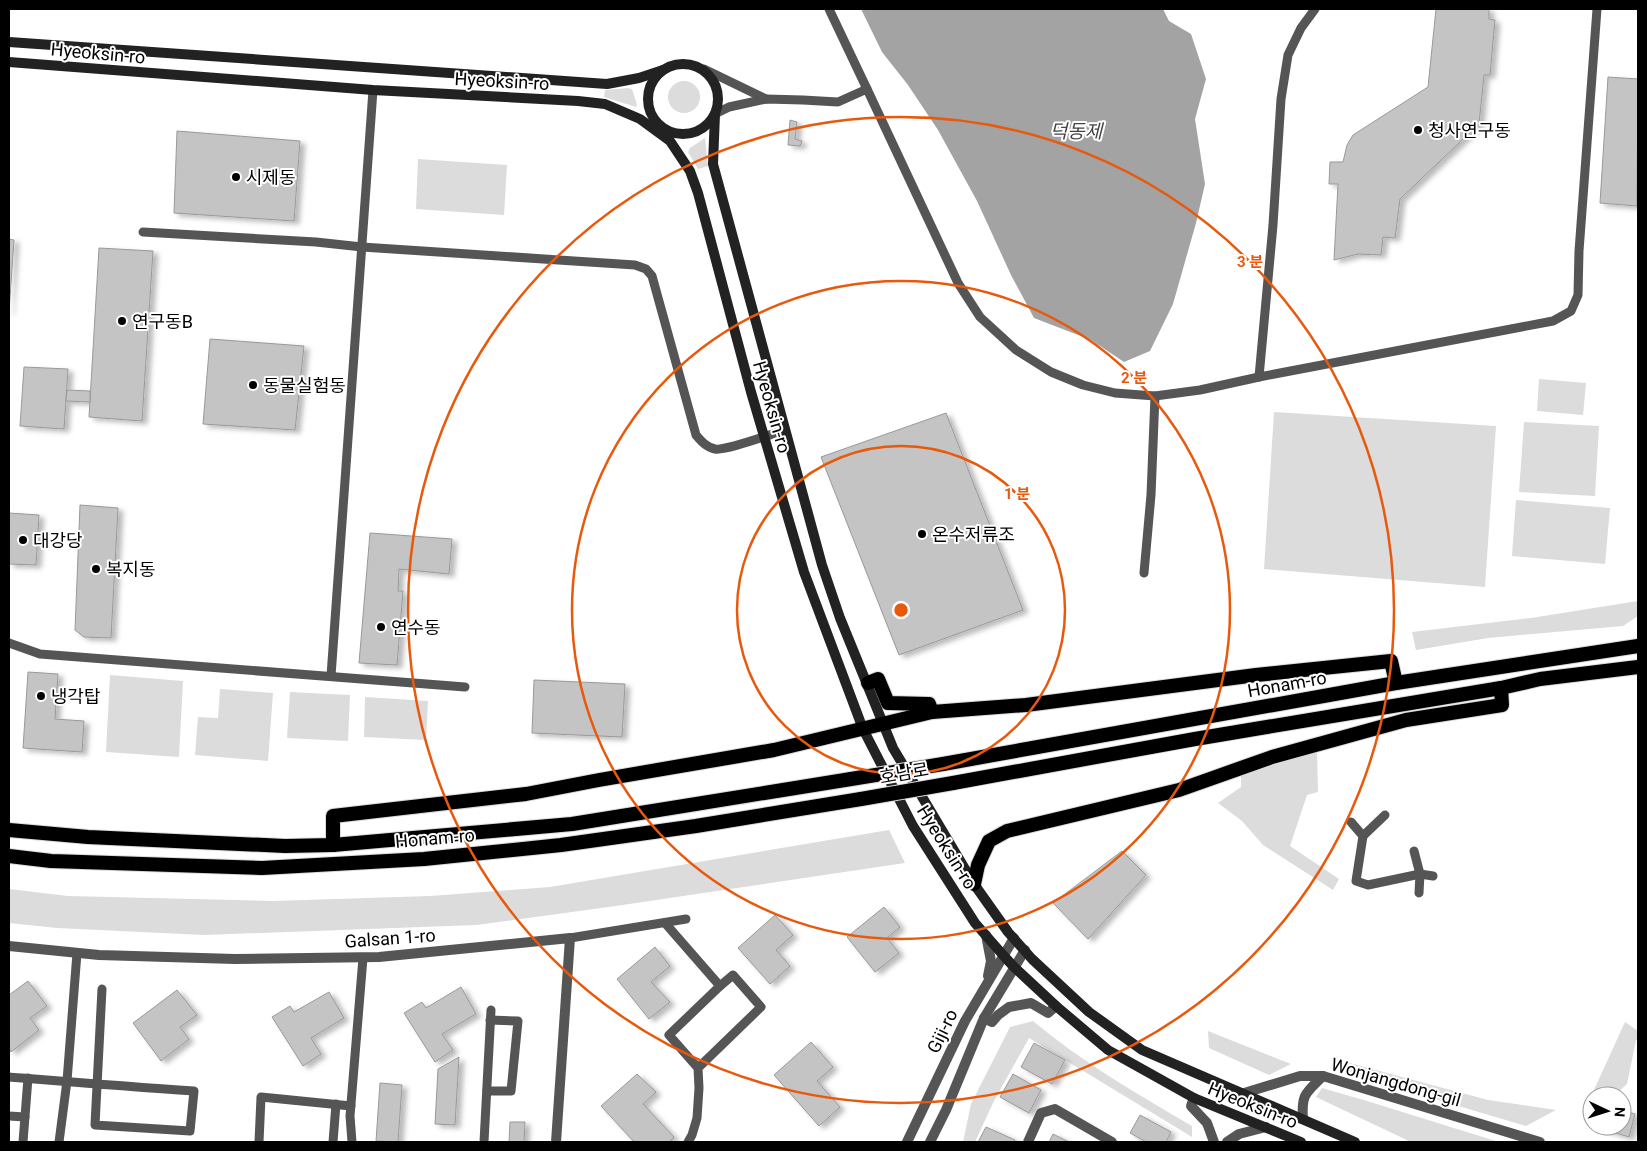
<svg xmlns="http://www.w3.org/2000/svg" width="1647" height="1151" font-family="Roboto,'Noto Sans KR',sans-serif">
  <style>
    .green { fill: #dcdcdc }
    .water { fill: #a3a3a3 }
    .building { fill: #c4c4c4; stroke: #999; filter: url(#shadow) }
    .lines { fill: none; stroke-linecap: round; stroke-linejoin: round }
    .trunk-casing { stroke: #dbdbdb; stroke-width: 16 }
    .service { stroke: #555; stroke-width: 9 }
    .minor { stroke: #555; stroke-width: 10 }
    .tertiary { stroke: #555; stroke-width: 10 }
    .secondary { stroke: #222; stroke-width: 10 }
    .trunk { stroke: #000; stroke-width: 14 }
    .trunk-bridge-casing { stroke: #dbdbdb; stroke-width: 16; stroke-linecap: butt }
    .trunk-bridge { stroke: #000; stroke-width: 14 }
    .ring { fill: none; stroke: #e8590c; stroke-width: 2.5 }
    .poi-dot { fill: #000; stroke: #fff; stroke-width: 2 }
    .labels { text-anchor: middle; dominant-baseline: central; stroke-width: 4; stroke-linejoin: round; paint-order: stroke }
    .street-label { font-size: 18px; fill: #000; stroke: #fff }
    .poi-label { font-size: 18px; fill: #000; stroke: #fff; text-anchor: start }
    .water-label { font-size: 19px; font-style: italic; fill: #444; stroke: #fff }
    .centre { fill: #e8590c; stroke: #fff; stroke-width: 2.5 }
    .ring-label { font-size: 15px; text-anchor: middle; font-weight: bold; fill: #e8590c; stroke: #fff; stroke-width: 4; stroke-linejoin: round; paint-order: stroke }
  </style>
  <defs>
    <filter id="shadow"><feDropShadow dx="5" dy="3" stdDeviation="2.5" flood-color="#0004"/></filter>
  </defs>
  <rect width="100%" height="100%" fill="#fff"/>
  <g class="green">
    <circle cx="684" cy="97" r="16"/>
    <polygon points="628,88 632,89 637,105 636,107 604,97 605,90"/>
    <polygon points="705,138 708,166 698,169 688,152 690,148"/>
    <polygon points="418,159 507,165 504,215 416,209"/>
    <polygon points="1539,379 1586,383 1583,415 1537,411"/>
    <polygon points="1274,412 1496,426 1485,587 1264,569"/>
    <polygon points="1524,422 1599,426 1595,496 1519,492"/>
    <polygon points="1516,500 1610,508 1605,564 1512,556"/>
    <polygon points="1638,601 1638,616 1623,626 1488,638 1416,650 1412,632 1531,618"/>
    <polygon points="110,675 183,681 179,757 106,752"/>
    <polygon points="220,689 273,693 268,761 195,755 198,717 218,718"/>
    <polygon points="290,692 350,695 348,741 287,738"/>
    <polygon points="365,697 428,701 426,740 364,737"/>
    <polygon points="1317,749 1318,792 1307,795 1290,846 1339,879 1333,890 1263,845 1242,821 1218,803 1241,787 1241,773"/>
    <polygon points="889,830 905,863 616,906 476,925 204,935 57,928 9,923 9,889 68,896 273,901 430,896 550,887"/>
    <path d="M 1033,1021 C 1082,1062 1137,1094 1192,1126 L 1192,1137 L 1029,1038 L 994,1101 L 975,1142 L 963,1142 L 971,1104 L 1010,1027 Z"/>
    <polygon points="1625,1022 1638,1031 1638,1040 1636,1040 1627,1084 1614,1096 1592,1096 1592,1102 1588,1103"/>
    <polygon points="1208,1031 1291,1064 1269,1075 1209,1048"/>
    <polygon points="1346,1062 1488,1100 1556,1110 1526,1126 1330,1068"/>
    <polygon points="1322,1088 1367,1101 1499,1142 1411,1142 1316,1097"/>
  </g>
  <polygon class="water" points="861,9 1163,9 1169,21 1191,34 1206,79 1195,119 1205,184 1196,223 1173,304 1150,351 1124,362 1091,340 1034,318 1011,275 977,201 938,130 908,85 882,52"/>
  <g class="building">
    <polygon points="1436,9 1489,9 1489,19 1495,20 1490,75 1484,75 1479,124 1400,199 1395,238 1383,237 1381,255 1358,254 1334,260 1338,184 1329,184 1330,162 1343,162 1347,145 1353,135 1428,87"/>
    <polygon points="1608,77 1638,79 1637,206 1600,203"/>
    <polygon points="790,120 797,122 795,139 802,141 800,146 788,145"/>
    <polygon points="177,131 300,141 294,221 174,213"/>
    <polygon points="9,239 14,240 9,312"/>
    <polygon points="99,248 153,251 142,421 89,417"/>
    <polygon points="210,339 304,346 295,430 203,424"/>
    <polygon points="24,367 68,369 64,429 20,426"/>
    <polygon points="67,390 90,391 90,402 66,401"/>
    <polygon points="946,413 1023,610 899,655 821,457"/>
    <polygon points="80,505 118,508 111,638 84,637 75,630"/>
    <polygon points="9,513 39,515 36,565 9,564"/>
    <polygon points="370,533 452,539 449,574 399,569 398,591 403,591 397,665 359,663"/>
    <polygon points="28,672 58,674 55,719 84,721 82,752 23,748"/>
    <polygon points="534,680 625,684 622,737 532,733"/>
    <polygon points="1122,851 1146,875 1088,939 1053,903"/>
    <polygon points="884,907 900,927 887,938 899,953 875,972 847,937"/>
    <polygon points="775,915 793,935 776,950 790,966 770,984 738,948"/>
    <polygon points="655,947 670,966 651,982 670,1002 649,1019 617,979"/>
    <polygon points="28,981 47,1006 30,1018 39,1030 11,1052 9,1048 9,995"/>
    <polygon points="461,987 476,1014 442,1034 453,1050 435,1062 404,1013 422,1002 426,1008"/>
    <polygon points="177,990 197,1015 180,1027 189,1039 161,1061 133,1023"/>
    <polygon points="329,992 344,1018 311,1038 321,1054 303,1066 272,1017 290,1006 294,1012"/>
    <polygon points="811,1042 833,1067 817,1081 840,1107 819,1126 774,1075"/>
    <polygon points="1034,1043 1065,1060 1052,1084 1021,1067"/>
    <polygon points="459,1057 455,1125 435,1124 438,1069"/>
    <polygon points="637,1074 656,1092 643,1104 674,1137 669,1142 634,1142 601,1106"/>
    <polygon points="1013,1074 1041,1090 1029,1113 1000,1097"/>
    <polygon points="380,1083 402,1085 398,1142 376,1141"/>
    <polygon points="1622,1110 1635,1114 1629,1137 1592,1126 1622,1126"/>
    <polygon points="1140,1115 1171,1132 1166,1142 1146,1142 1130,1133"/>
    <polygon points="510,1122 525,1122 524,1142 509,1142"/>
    <polygon points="986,1127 1015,1140 1014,1142 978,1142"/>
    <polygon points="1053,1134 1069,1142 1049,1142"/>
  </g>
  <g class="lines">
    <defs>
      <g id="trunk">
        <polyline points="868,683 878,679 888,703 929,704 932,712"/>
        <polyline points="943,764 1396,683 1638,646"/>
        <polyline points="953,783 1195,739 1501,688 1540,679 1638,667"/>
        <polyline points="9,830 88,837 285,846 333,845 572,824 851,779"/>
        <polyline points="333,845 333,816 526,794 599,780 774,750 932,712 1026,705 1256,675 1391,661 1396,683"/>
        <polyline points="9,856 51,861 262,868 424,859 561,845 696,826 861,799"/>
        <polyline points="974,884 978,865 989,841 1007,831 1179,790 1272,757 1406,720 1502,705 1501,688"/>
      </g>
    </defs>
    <use href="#trunk" class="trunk-casing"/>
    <g class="service">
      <polyline points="829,9 867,89"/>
      <polyline points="704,69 766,99"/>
      <polyline points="715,114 729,107 766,99 803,100 838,102 867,89 958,283 980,317 1016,350 1051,372 1083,385 1115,393 1155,396 1200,390 1259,377 1553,321 1571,311 1578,295 1579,251 1597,9"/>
      <path d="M 143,232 L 316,242 L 362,247 L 635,265 L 646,269 L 652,276 L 696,435 C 701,441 706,447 715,449 C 726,451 771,434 785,430"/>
      <polyline points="1259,377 1273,225 1281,99 1288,55 1301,28 1315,9"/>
      <polyline points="1144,573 1151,495 1155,396"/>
      <polyline points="9,643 40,654 465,687"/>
      <polyline points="331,676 373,90"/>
      <polyline points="1351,822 1363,836 1356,881 1368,885 1420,874 1433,876"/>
      <polyline points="1363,836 1385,815"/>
      <polyline points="1414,851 1420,874 1419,893"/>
      <polyline points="665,923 720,986"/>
      <polyline points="570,938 686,919"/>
      <path d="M 9,1077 C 71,1082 132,1087 194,1091 L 190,1131 L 95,1125 L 102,989"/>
      <polyline points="487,1091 511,1091 518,1021 490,1020"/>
      <polyline points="9,1116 25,1117"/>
      <polyline points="23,1142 28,1078"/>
      <polyline points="59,1142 67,1081 77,953"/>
      <polyline points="259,1142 261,1097 351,1106"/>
      <polyline points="333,1142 336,1104"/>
      <polyline points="352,1142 350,1116 363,958"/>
      <polyline points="484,1142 491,1010"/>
      <polyline points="688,1142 692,1135 697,1118 699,1088 698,1068 669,1035 720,986 733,975 761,1007 698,1068"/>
    </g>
    <g class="minor">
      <polyline points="9,946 99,955 235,959 379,957 570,938 556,1142"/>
      <polyline points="1241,1094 1300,1076 1323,1076 1540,1142"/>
      <polyline points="1194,1098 1191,1106 1207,1123 1214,1142"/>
      <path d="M 1303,1119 C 1301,1094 1306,1093 1323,1076"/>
      <polyline points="1028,1142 1041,1113 1055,1109 1112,1142"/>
      <polyline points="1227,1142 1239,1134 1266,1127"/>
    </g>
    <g class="tertiary">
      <polyline points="986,935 991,961 988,976"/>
      <polyline points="984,1018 992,1022 998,1015 1009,1007 1031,1003 1048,1013 1056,1006"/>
      <polyline points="907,1142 965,1021 1014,938"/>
      <polyline points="930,1142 946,1110 984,1018 1025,950"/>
    </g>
    <g class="secondary">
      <polyline points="9,42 607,84 639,78 663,70"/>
      <polyline points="9,62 373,90 578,101 605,104 640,119 670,141 690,171 698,193 751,392 804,572 863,729 913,826 975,923 1003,955 1014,967 1056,1006 1108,1050 1194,1098 1301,1142"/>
      <circle cx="683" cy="99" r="35"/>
      <polyline points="715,114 713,164 822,565 840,618 893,748 974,884 1008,932 1032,959 1089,1012 1142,1050 1355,1142"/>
    </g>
    <use href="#trunk" class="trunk"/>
    <defs>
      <g id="trunk-bridge">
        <polyline points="851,779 943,764"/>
        <polyline points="861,799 953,783"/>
      </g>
    </defs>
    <use href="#trunk-bridge" class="trunk-bridge-casing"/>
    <use href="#trunk-bridge" class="trunk-bridge"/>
  </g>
  <g class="ring">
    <circle cx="901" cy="610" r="164"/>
    <circle cx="901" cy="610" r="329"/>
    <circle cx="901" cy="610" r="493"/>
  </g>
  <g class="poi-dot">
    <circle cx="1418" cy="130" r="5"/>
    <circle cx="236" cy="177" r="5"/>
    <circle cx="122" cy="321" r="5"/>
    <circle cx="253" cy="385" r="5"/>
    <circle cx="922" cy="534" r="5"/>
    <circle cx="23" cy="540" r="5"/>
    <circle cx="96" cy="569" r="5"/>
    <circle cx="381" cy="627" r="5"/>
    <circle cx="41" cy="696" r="5"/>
  </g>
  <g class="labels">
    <g class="street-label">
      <text transform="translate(98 53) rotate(5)">Hyeoksin-ro</text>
      <text transform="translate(502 81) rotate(3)">Hyeoksin-ro</text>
      <text transform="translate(772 407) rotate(74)">Hyeoksin-ro</text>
      <text transform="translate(1287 684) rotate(-10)">Honam-ro</text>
      <text transform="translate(904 773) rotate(-10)">호남로</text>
      <text transform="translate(435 838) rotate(-5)">Honam-ro</text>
      <text transform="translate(947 847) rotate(58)">Hyeoksin-ro</text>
      <text transform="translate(390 938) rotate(-4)">Galsan 1-ro</text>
      <text transform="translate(942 1031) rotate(-64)">Giji-ro</text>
      <text transform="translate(1396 1082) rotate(16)">Wonjangdong-gil</text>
      <text transform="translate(1253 1105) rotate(22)">Hyeoksin-ro</text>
    </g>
    <g class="poi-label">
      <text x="1428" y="130">청사연구동</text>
      <text x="246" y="177">시제동</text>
      <text x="132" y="321">연구동B</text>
      <text x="263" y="385">동물실험동</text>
      <text x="932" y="534">온수저류조</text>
      <text x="33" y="540">대강당</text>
      <text x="106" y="569">복지동</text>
      <text x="391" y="627">연수동</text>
      <text x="51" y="696">냉각탑</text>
    </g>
    <g class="water-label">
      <text x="1076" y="131">덕동제</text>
    </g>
  </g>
  <circle cx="901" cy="610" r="8" class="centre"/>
  <g class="ring-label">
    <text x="1250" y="267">3 분</text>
    <text x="1134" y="383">2 분</text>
    <text x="1017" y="499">1 분</text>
  </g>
  <rect width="1647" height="1151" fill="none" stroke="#000000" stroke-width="20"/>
  <g transform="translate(1607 1111) rotate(94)"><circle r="24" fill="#ffffff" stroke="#999999"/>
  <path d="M0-4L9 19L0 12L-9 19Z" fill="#000000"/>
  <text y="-8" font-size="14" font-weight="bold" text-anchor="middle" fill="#000000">N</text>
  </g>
</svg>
